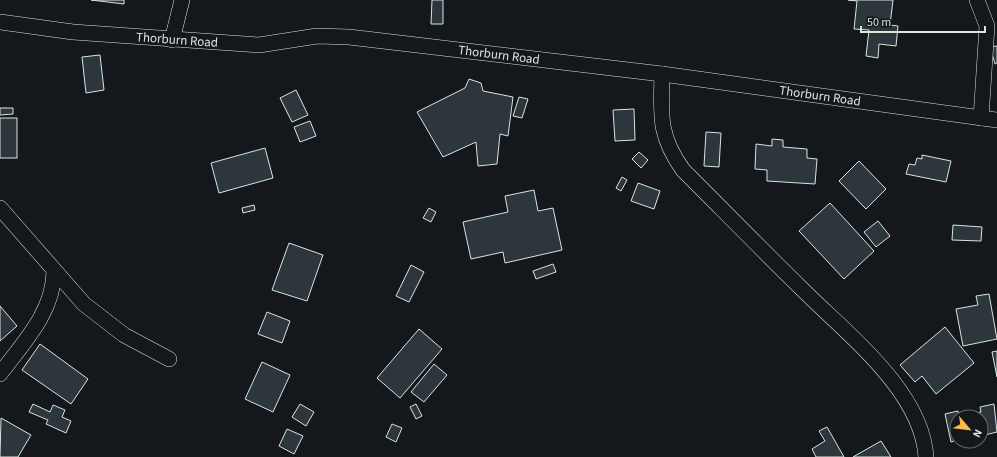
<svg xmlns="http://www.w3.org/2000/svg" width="997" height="457" font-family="'Source Sans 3',sans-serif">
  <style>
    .building { fill: #2c363c; stroke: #d8e6dc }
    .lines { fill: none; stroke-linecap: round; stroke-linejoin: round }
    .minor-casing { stroke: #d8e6dc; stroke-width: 16 }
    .minor { stroke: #14181c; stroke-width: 15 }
    .labels { text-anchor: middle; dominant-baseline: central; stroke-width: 3; stroke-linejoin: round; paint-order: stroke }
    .street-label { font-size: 13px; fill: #d8e6dc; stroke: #14181c }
  </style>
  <rect width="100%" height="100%" fill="#14181c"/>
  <g class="building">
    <polygon points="91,0 124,0 124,4"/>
    <polygon points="432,0 443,0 443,24 431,24"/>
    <polygon points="848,0 893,0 890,25 898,26 896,46 879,44 878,58 866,56 869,30 854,29 857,1"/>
    <polygon points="997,46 997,63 995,64 990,47"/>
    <polygon points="100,55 104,90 86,93 82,57"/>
    <polygon points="469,79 481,83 483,91 513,97 508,136 500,134 497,164 478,166 476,142 443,157 417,112 465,88"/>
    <polygon points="296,90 308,115 292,122 280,98"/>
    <polygon points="519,97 528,99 522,118 513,116"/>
    <polygon points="0,108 13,108 13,114 0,115"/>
    <polygon points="634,109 635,140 615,141 613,110"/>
    <rect x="0" y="118" width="17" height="40"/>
    <polygon points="310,121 316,136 300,142 294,127"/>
    <polygon points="706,132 721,133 719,167 704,166"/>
    <polygon points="772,139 783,140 783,147 807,149 807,158 817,159 815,184 767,181 767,170 755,169 756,144 772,146"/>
    <polygon points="265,148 273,178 219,193 211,163"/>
    <polygon points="639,152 648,160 641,168 632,159"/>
    <polygon points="922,155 951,161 946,182 906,174 909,164 915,165 917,158 922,159"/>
    <polygon points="859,161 886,189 866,209 839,181"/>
    <polygon points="622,177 627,180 621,191 616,188"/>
    <polygon points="638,183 660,191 654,209 631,201"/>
    <polygon points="534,190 538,211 553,208 562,250 505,263 503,252 471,259 463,222 508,212 505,196"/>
    <polygon points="830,203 874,251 844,279 799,231"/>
    <polygon points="254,205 255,210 243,213 242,208"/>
    <polygon points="429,208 436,212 431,222 423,218"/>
    <polygon points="878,221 890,236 876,247 864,232"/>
    <polygon points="953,225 982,227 981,241 952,240"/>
    <polygon points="289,243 323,255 307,301 272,290"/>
    <polygon points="553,264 556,272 536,279 533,271"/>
    <polygon points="411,265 424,272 409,302 396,296"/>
    <polygon points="989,294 997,339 963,346 956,309 978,305 976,296"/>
    <polygon points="0,306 17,326 0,341"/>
    <polygon points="267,312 290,321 282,343 258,334"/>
    <polygon points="945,327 974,363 936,394 922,376 915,382 900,365"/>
    <polygon points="419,329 442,349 400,398 377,378"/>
    <polygon points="40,344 88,379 71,404 22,370"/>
    <polygon points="997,351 997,377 992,352"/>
    <polygon points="262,362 290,375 273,412 245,399"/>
    <polygon points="434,364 447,375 424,402 411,392"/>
    <polygon points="33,404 50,412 53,405 65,410 62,417 71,421 66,433 46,424 48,420 29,412"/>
    <polygon points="300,404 314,412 306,426 292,417"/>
    <polygon points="416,404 422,416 416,419 410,407"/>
    <polygon points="994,404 997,432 981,436 981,417 957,417 957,440 951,442 945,414 958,411 959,416 981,412 980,407"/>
    <polygon points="1,418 31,435 18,457 0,457"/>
    <polygon points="392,424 402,428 396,442 386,437"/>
    <polygon points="827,427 844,457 816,457 812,449 825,441 819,431"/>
    <polygon points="287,429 303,436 294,454 279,446"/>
    <polygon points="881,441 891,457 853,457"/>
  </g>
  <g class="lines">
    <defs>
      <g id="minor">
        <polyline points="977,0 987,26 981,118"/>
        <polyline points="0,22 73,32 259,45 317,36 349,37 662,74 997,120"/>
        <polyline points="172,40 182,0"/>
        <path d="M 662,74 C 661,115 658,135 683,170 C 723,210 763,251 803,290 C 847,334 922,391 926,457"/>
        <polyline points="0,208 84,304 124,335 169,359"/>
        <path d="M 0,374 C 23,343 53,313 54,272"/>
      </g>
    </defs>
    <use href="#minor" class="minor-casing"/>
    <use href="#minor" class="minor"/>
  </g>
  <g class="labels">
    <g class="street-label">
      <text transform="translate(177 40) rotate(4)">Thorburn Road</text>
      <text transform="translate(499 55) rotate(7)">Thorburn Road</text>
      <text transform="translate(820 96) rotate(8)">Thorburn Road</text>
    </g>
  </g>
  <g transform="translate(969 429) rotate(118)"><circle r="19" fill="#14181c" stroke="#626a69"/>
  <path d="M0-3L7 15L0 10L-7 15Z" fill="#ffb74d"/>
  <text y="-6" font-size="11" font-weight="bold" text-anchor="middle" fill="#d8e6dc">N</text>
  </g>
  <path d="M861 26v6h124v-6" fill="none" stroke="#d8e6dc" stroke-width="2"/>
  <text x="867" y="26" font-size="12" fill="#d8e6dc" stroke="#14181c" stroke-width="3" paint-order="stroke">50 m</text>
</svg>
